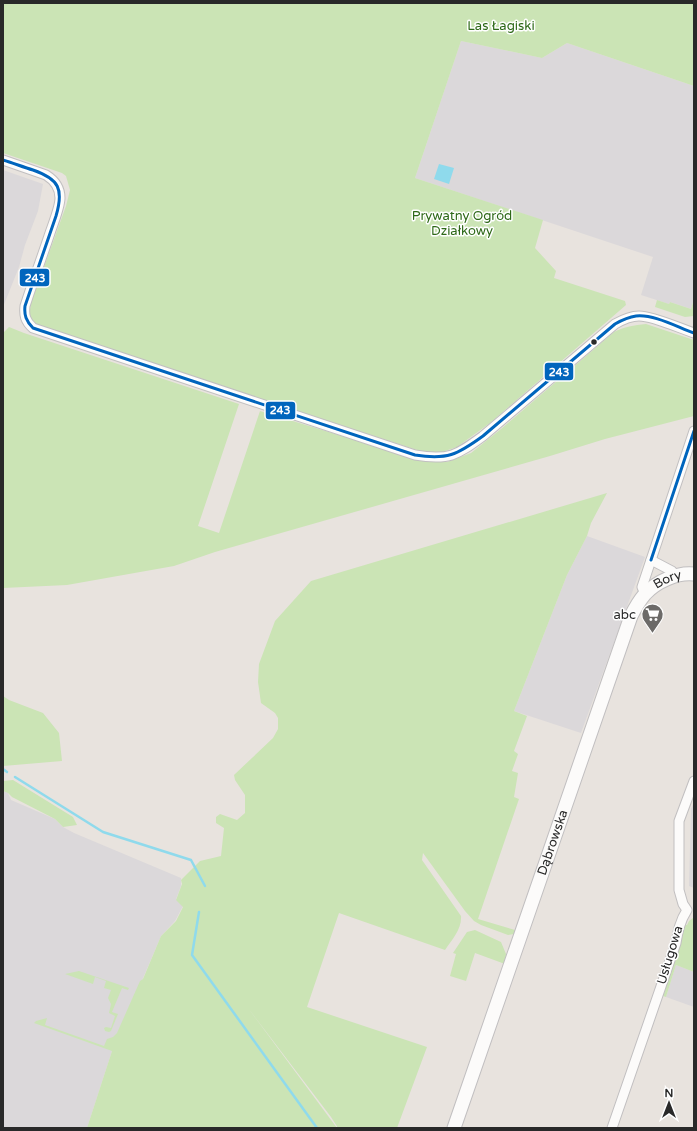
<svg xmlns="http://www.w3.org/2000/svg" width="697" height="1131" font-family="'Varela Round',sans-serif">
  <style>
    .industrial { fill: #dbd8da }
    .green { fill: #cbe4b5 }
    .water { fill: #8fdaec }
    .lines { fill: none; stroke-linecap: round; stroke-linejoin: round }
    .stream { stroke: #8fdaec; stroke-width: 2.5 }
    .street-casing { stroke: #c1bfc0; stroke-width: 11 }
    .secondary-casing { stroke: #c1bfc0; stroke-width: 15 }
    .street { stroke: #fcfbfa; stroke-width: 9 }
    .secondary { stroke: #fcfbfa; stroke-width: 13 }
    .bus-1-casing { stroke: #fff; stroke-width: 6 }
    .bus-1 { stroke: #0065bd; stroke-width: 3 }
    .bus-dot { fill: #292929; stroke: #fff; stroke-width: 1.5 }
    .labels { text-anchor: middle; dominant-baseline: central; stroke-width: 3; stroke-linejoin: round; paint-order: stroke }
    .park-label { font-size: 13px; fill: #2d6817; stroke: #fff }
    .street-label { font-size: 13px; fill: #292929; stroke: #fff }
    .poi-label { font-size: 13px; fill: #292929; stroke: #fff; text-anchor: end }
    .line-badge { stroke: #fff; stroke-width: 1.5 }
    .badge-label { font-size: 11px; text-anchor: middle; font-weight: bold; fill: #fff }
  </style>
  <rect width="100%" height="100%" fill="#e8e3de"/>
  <g class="industrial">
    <polygon points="461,41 542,58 567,43 694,86 694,299 691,309 670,302 669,304 641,295 653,257 415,178"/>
    <polygon points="3,170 43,184 38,211 25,245 19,267 3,307"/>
    <polygon points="587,536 645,557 581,733 514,711 567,575"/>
    <polygon points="3,791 8,793 11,800 55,819 63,827 74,833 181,878 181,886 176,899 183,906 175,921 161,936 112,1051 87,1128 3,1128"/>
    <polygon points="694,802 694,888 689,886 691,809"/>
    <polygon points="676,965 694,972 694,1007 666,997"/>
  </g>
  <g class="green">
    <path d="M 3,3 L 694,3 L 694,86 L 567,43 L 542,58 L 461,41 L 415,178 L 543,220 L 535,248 L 556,271 L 554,278 L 625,301 L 626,305 L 490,423 L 457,447 L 442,452 L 423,452 L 38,326 C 29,318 29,315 31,303 L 66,206 L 70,190 L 66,176 L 62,173 L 3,153 Z"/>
    <polygon points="694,299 694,316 685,317 655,307 657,300 669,304 670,302 691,309"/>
    <path d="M 646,324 L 694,340 L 694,416 L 605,439 L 550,456 L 215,552 L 174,566 L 67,585 L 3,588 L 3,333 L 9,327 L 24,333 L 239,404 L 198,526 L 219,533 L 260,411 L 424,461 L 447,462 L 471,453 L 501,429 L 614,332 C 624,327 634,325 646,324 Z"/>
    <path d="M 607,493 L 591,523 L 587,536 L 567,575 L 514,711 L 527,716 L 514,751 L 518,754 L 512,771 L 518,773 L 514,797 L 519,799 L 478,919 L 515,930 L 514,934 L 508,935 L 481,925 L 474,921 L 465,911 L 423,853 L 422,860 L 461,916 C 462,929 452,940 445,950 L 339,913 L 307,1007 L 427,1047 L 397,1128 L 338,1128 L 331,1117 L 248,1008 L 337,1128 L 87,1128 L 112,1051 L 34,1023 L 36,1021 L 47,1018 L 45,1025 L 104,1046 L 107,1039 L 113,1037 L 117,1033 L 140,981 L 143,979 L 161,936 L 176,921 L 183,907 L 176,900 L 182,884 L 181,880 L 200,861 L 221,856 L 224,828 L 216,823 L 216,817 L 220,814 L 237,820 L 245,813 L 245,795 L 235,780 L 234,775 L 273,738 L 278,729 L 278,718 L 275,713 L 261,703 L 258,682 L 259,664 L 275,621 L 311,581 Z"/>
    <polygon points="3,696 9,700 43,713 59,733 62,761 3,766"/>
    <polygon points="13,780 73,817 77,825 63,827 55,819 12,797 8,793 3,791 3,781"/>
    <polygon points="693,918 694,918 694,972 676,965 666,997 663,996 680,945 685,925 687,925 689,921"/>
    <polygon points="475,930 501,942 506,954 505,964 475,953 466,981 450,976 456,954 453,953 467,932"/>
    <polygon points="79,971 129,988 128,990 122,988 112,1012 118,1014 111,1031 109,1032 105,1031 104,1028 106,1027 111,1028 115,1016 109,1013 111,1004 108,998 111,990 104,988 106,981 95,977 93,984 65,974"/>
  </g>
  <polygon class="water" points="439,164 454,168 449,184 434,179"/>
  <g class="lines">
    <g class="stream">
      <polyline points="3,769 7,772"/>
      <polyline points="15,777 103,832 191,860 205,886"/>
      <polyline points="199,912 192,955 317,1128"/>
    </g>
    <defs>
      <g id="street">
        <path d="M 3,160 L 46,175 C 54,180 60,188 60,198 C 60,207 53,224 50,233 C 42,257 33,281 25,306 C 24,315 25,321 33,328 L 415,455 C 449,461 457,455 483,436 L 615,324 C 622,320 630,316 639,316 C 653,316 679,328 694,333"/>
        <polyline points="651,560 672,571 675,576"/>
        <polyline points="645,594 642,587 694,431"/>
        <path d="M 612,1128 L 676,943 C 678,931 680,921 687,910 L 683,904 L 679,890 L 679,821 L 694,781"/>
      </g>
      <g id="secondary">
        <path id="s1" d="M 454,1128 L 631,616 C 635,608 639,601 645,594 C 656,582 677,572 694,574"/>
      </g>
    </defs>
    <use href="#street" class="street-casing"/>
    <use href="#secondary" class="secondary-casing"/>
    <use href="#street" class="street"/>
    <use href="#secondary" class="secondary"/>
    <defs>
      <g id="bus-1">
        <path d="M 3,160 C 13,163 23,167 33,170 C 59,179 64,189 56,216 L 25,306 C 24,315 26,321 33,328 L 415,455 C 447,460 457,455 483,436 L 615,324 C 622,320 628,317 636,316 C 654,314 677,327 694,333"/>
        <polyline points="651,560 694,431"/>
      </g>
    </defs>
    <use href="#bus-1" class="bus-1-casing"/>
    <use href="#bus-1" class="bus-1"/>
  </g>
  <defs>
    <symbol id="supermarket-pin" viewBox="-11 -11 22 30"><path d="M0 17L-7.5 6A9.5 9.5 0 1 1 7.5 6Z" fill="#6c6a68" stroke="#fff"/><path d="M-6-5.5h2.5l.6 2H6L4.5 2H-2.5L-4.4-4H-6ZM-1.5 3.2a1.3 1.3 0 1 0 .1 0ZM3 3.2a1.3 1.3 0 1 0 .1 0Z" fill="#fff"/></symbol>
  </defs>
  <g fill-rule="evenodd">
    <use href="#supermarket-pin" x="640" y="602" width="25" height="34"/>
  </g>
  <circle class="bus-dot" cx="594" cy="342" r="3.5"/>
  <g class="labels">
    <g class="park-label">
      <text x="501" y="26">Las Łagiski</text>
      <text x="462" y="216">Prywatny Ogród<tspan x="462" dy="15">Działkowy</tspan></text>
    </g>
    <g class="street-label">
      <text stroke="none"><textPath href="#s1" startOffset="595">Bory</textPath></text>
      <text stroke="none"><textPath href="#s1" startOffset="302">Dąbrowska</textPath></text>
      <text transform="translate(670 955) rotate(-73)">Usługowa</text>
    </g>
    <g class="poi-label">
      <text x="636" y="615">abc</text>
    </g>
  </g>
  <g class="line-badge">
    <rect x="19" y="268" width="31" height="19" rx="4" fill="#0065bd"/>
    <rect x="544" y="362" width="30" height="19" rx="4" fill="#0065bd"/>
    <rect x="265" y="401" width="31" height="19" rx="4" fill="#0065bd"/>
  </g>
  <g class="badge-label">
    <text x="35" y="282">243</text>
    <text x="559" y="376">243</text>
    <text x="280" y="414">243</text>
  </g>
  <rect width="697" height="1131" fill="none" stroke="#292929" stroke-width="8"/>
  <g transform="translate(669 1103)" stroke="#ffffff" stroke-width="3" paint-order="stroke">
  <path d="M0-3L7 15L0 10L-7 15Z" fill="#292929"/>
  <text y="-6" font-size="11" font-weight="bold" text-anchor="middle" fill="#292929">N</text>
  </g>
</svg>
